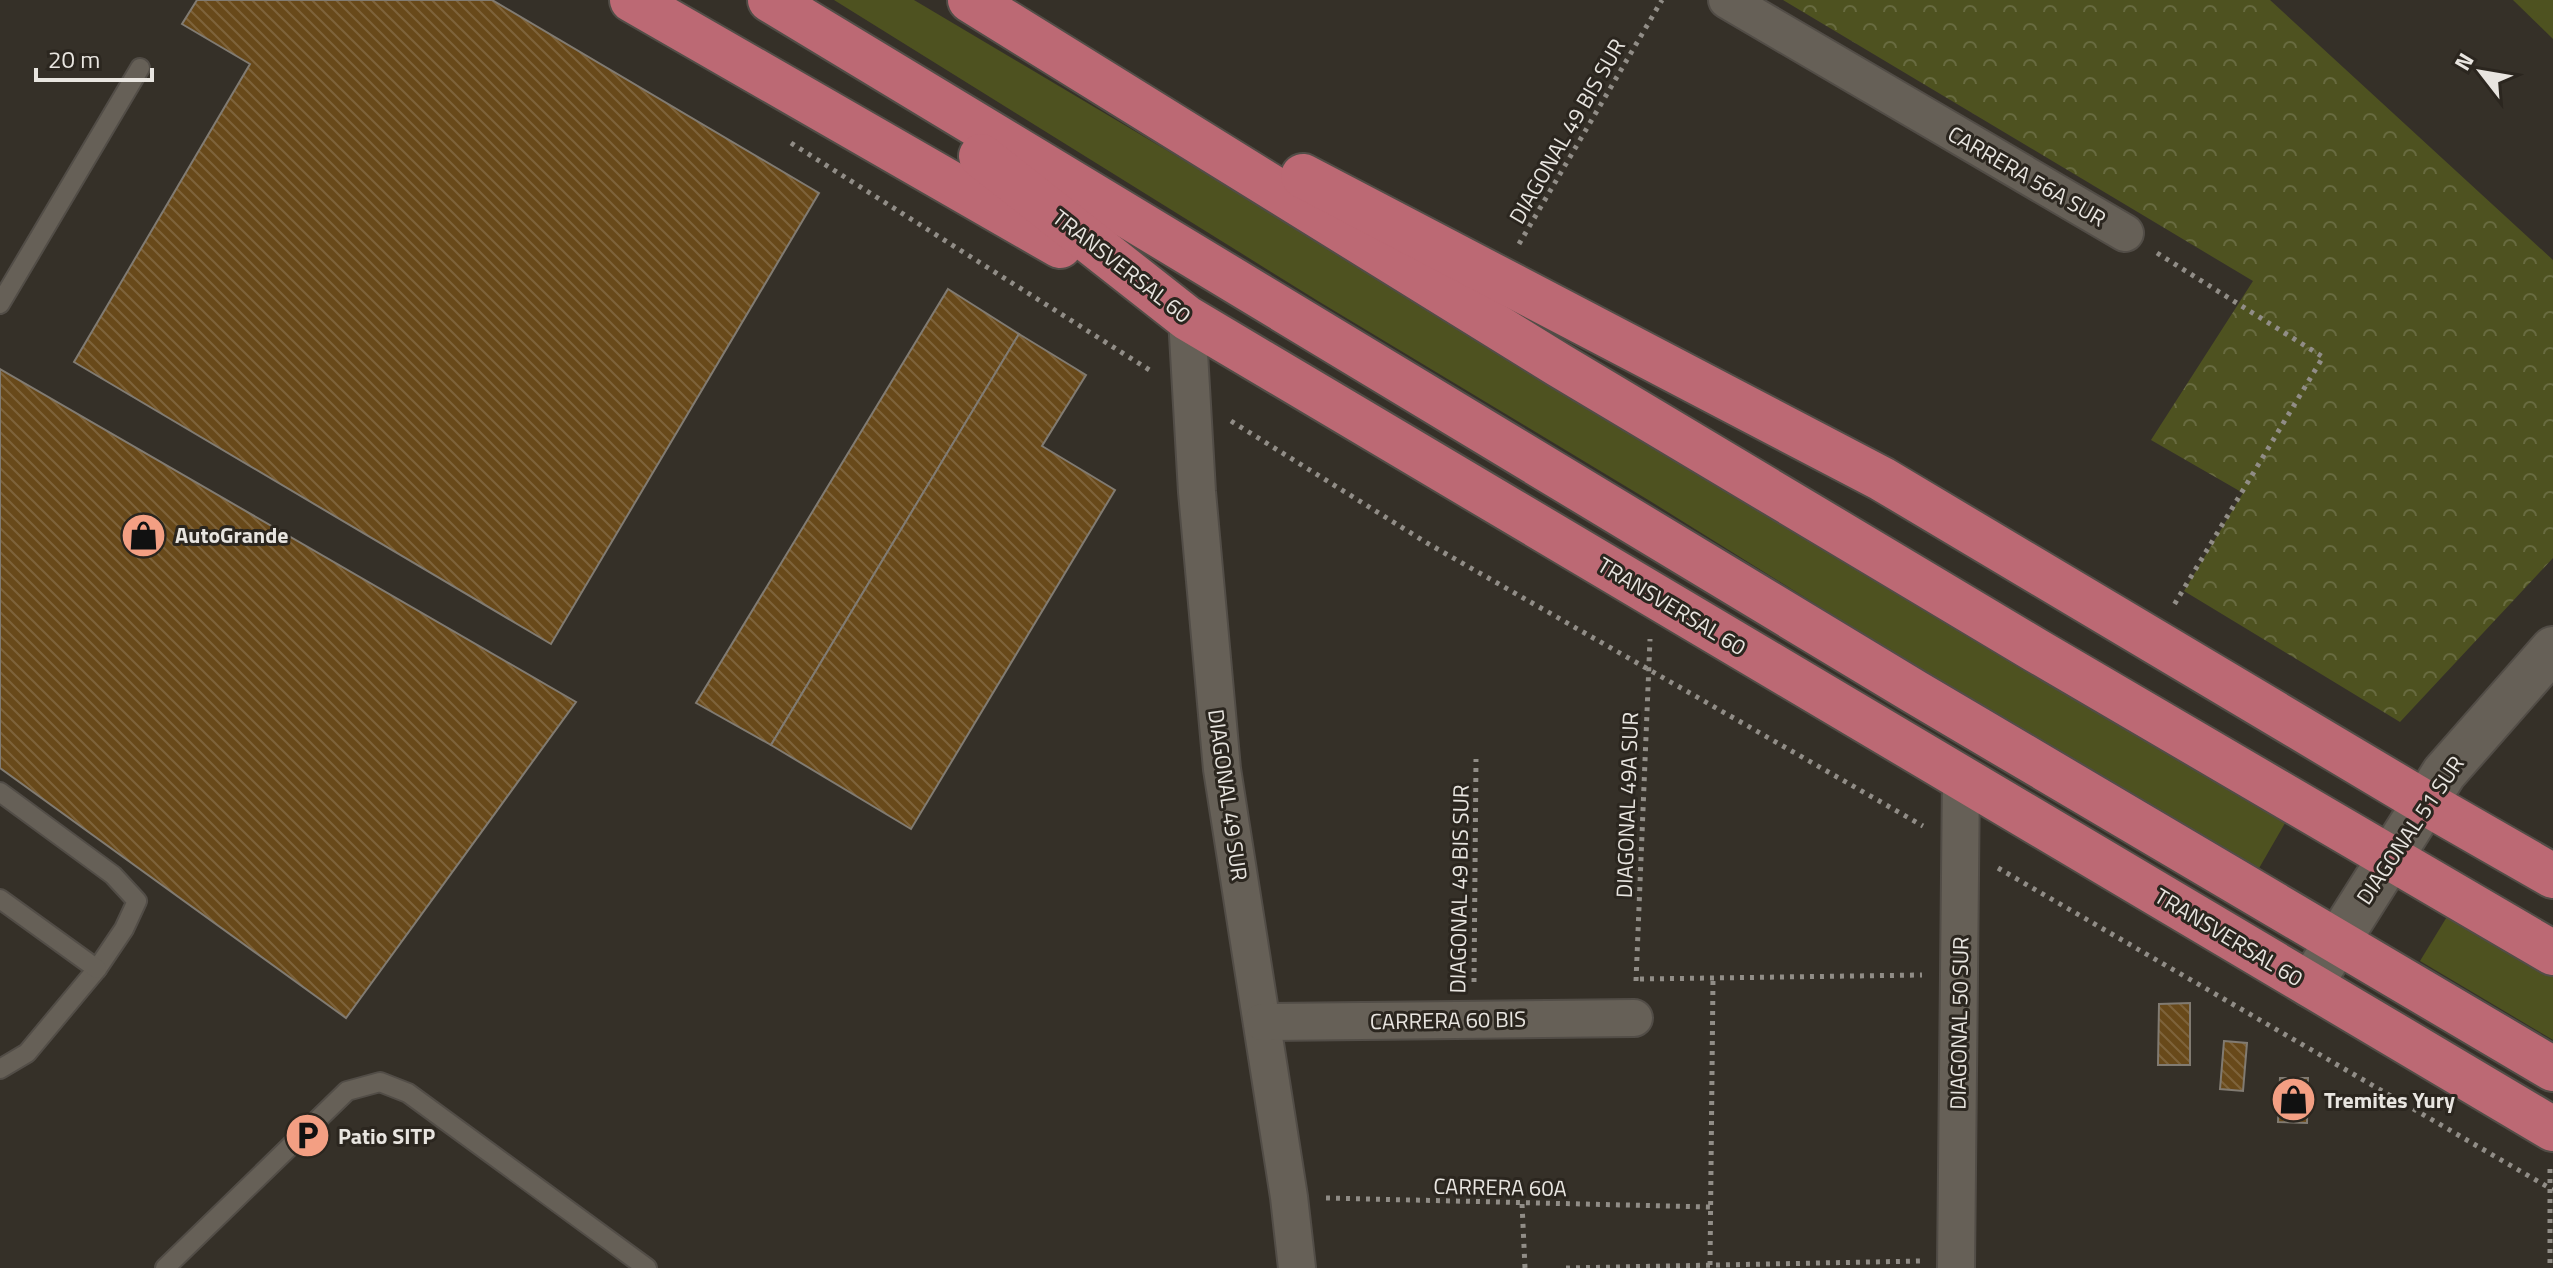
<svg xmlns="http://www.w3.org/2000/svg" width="2553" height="1268" font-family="'Titillium Web',sans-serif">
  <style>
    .grass { fill: #4e5220 }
    .park { fill: url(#park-crowns) }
    .building { fill: url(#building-back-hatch); stroke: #817b72; stroke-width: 2 }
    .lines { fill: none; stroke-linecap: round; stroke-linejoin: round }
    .service-casing { stroke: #524d47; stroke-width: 22 }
    .minor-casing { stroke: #524d47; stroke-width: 40 }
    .tertiary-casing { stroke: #524d47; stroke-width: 48 }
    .trunk-casing { stroke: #524d47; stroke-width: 48 }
    .path { stroke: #918d87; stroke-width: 5; stroke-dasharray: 4 6; stroke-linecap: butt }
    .service { stroke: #666057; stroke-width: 18 }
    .minor { stroke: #666057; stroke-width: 36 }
    .tertiary { stroke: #666057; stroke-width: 44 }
    .trunk { stroke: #bc6974; stroke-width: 44 }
    .labels { text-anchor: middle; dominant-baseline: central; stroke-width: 6; stroke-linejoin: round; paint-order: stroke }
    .street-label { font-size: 22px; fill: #e8e5e0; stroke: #2b261f }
    .poi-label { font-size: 22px; font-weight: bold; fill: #e8e5e0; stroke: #2b261f; text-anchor: start }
  </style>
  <defs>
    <pattern id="park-crowns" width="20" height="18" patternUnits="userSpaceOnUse" patternTransform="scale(2)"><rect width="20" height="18" fill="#4e5220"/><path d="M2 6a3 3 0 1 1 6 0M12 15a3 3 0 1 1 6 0" fill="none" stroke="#686b40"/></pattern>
    <pattern id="building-back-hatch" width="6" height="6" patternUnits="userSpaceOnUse" patternTransform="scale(2)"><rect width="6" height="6" fill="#68491a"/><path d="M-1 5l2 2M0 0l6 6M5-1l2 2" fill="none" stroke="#7e633b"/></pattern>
  </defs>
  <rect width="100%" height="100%" fill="#353028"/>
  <g class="grass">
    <polygon points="834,0 914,0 1222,183 1671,442 2288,818 2258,870 1961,695 1650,501 1318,301"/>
    <polygon points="2513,0 2553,0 2553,39"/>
    <polygon points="2448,915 2553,977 2553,1040 2420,961"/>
  </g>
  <polygon class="park" points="1783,0 2270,0 2553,260 2553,558 2400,722 2184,591 2243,493 2151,440 2253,281"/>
  <g class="building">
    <polygon points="197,0 492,0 819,193 551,644 74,362 250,64 182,24"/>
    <polygon points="948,289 1019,334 771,745 696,703"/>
    <polygon points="1019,334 1086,375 1042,446 1115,490 911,829 771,745"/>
    <polygon points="0,369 576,702 346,1018 0,768"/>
    <polygon points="2190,1003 2190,1065 2158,1065 2159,1004"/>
    <polygon points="2224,1041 2247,1043 2243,1091 2220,1089"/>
    <polygon points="2280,1078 2308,1078 2307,1123 2278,1122"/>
  </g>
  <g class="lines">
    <defs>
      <g id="service">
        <polyline points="0,304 140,68"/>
        <polyline points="0,792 113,875 137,901 124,929 97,969 27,1053 0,1069"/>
        <polyline points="0,899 97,969"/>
        <polyline points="165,1268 347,1091 380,1082 408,1093 647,1268"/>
      </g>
      <g id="minor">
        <polyline points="1727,0 2125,233"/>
        <polyline points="1187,318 1197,492 1222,769 1289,1197 1297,1268"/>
        <polyline points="1262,1022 1634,1018"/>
        <polyline points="1956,1268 1961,778"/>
      </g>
      <polyline id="tertiary" points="2310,985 2444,773 2553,649"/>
      <g id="trunk">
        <polyline points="632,0 1060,246"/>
        <polyline points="770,0 1915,692 2553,1069"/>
        <polyline points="970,0 1559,365 2037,651 2553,953"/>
        <polyline points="981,156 1187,318 2553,1129"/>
        <polyline points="1303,176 1882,479 2424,802 2553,876"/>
      </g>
    </defs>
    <use href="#service" class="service-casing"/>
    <use href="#minor" class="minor-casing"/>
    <use href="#tertiary" class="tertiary-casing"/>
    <use href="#trunk" class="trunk-casing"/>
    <g class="path">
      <polyline points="791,143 1151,371"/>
      <polyline points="1519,244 1662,0"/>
      <polyline points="2157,253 2323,357 2174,605"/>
      <polyline points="1231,421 1427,543 1923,826"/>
      <polyline points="1998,868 2553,1190"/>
      <polyline points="1640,979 1922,975"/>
      <polyline points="1636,981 1650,639"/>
      <polyline points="1474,982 1476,759"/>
      <polyline points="2550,1169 2550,1268"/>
      <polyline points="1326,1198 1710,1207"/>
      <polyline points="1522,1204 1525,1268"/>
      <polyline points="1710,1265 1713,978"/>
      <polyline points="1566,1268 1921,1261"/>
    </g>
    <use href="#service" class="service"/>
    <use href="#minor" class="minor"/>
    <use href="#tertiary" class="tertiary"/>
    <use href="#trunk" class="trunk"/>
  </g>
  <defs>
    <symbol id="shop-disc" viewBox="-11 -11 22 22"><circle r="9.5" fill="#f39f83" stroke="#2b261f"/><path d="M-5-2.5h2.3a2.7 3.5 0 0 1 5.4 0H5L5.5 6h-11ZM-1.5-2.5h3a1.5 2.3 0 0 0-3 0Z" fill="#111"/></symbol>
    <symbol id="parking-disc" viewBox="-11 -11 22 22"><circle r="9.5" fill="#f39f83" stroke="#2b261f"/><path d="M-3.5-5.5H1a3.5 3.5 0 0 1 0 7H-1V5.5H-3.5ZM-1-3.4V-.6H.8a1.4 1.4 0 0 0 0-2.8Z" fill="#111"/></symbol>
  </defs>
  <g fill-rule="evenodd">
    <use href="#shop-disc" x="118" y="510" width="51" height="51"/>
    <use href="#shop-disc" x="2268" y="1074" width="51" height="51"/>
    <use href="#parking-disc" x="282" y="1110" width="51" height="51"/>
  </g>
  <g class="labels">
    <g class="street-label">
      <text transform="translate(1567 131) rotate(-60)">DIAGONAL 49 BIS SUR</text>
      <text transform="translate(2027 176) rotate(30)">CARRERA 56A SUR</text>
      <text transform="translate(1122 266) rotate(38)">TRANSVERSAL 60</text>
      <text transform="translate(1672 606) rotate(31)">TRANSVERSAL 60</text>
      <text transform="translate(1228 795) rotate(82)">DIAGONAL 49 SUR</text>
      <text transform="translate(1627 805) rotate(-88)">DIAGONAL 49A SUR</text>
      <text transform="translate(2410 830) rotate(-56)">DIAGONAL 51 SUR</text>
      <text transform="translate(1459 889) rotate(-89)">DIAGONAL 49 BIS SUR</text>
      <text transform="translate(2229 937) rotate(31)">TRANSVERSAL 60</text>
      <text transform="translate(1448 1020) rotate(-1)">CARRERA 60 BIS</text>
      <text transform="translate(1959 1023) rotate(-89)">DIAGONAL 50 SUR</text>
      <text transform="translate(1500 1187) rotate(1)">CARRERA 60A</text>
    </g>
    <g class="poi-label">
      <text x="175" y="535">AutoGrande</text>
      <text x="2324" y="1100">Tremites Yury</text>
      <text x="338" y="1136">Patio SITP</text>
    </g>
  </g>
  <g transform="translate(2481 72) rotate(301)" stroke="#2b261f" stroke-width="6" paint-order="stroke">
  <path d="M0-6L14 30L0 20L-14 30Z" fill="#e8e5e0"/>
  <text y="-12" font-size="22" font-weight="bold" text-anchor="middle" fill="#e8e5e0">N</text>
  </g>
  <path d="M36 68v12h116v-12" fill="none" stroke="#e8e5e0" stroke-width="4"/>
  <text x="48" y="68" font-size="24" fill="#e8e5e0" stroke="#2b261f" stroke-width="6" paint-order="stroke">20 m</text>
</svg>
